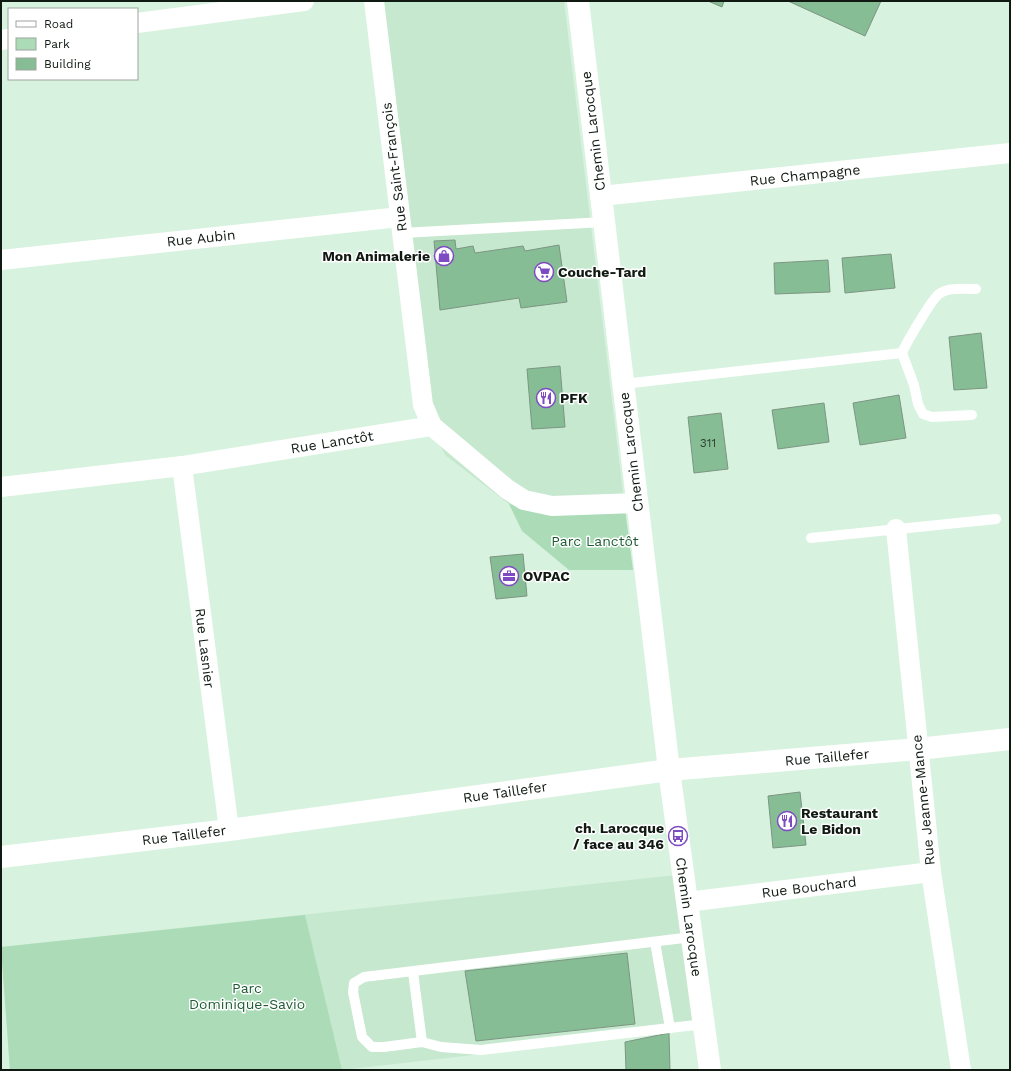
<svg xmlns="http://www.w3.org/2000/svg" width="1011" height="1071" font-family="'Work Sans',sans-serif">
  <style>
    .built { fill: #c6e8ce }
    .green { fill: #abdcb7 }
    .building { fill: #86bd95; stroke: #7d9583 }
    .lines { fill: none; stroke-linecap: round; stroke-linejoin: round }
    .service { stroke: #fff; stroke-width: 10 }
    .minor { stroke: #fff; stroke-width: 20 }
    .tertiary { stroke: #fff; stroke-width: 22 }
    .secondary { stroke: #fff; stroke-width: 22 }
    .labels { text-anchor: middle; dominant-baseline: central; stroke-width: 3; stroke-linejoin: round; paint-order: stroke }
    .number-label { font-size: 12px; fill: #2e4233 }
    .street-label { font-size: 14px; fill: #101912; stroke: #fff }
    .poi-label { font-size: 14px; font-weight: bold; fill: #101912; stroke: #fff; text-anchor: start }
    .park-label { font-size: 14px; fill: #1e5b34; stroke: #fff }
  </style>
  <rect width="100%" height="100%" fill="#d7f2de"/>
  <g class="built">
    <polygon points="375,1 564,1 625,509 553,514 509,504 445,455 432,426"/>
    <polygon points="677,875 698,1029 342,1070 10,1070 1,947"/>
  </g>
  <g class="green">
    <polygon points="509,504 553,514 625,509 633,570 569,570 522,531"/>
    <polygon points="305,915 342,1070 10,1070 1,947"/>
  </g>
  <g class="building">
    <polygon points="708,1 724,1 722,7"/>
    <polygon points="788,1 881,1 865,36"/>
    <polygon points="455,240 456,249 473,246 475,253 523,246 525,251 559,245 567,302 521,308 519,298 440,310 434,241"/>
    <polygon points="891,254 895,288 845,293 842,258"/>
    <polygon points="828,260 830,292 775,294 774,263"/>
    <polygon points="981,333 987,388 954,390 949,337"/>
    <polygon points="560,366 565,427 532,429 527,369"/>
    <polygon points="899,395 906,438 860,445 853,403"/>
    <polygon points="824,403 829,442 778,449 772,410"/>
    <polygon points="721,413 728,469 694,473 688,417"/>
    <polygon points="523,554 527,596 496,599 490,557"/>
    <polygon points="800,792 806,845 773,848 768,796"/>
    <polygon points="627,953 635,1024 476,1041 465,971"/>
    <polygon points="669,1033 670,1070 626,1070 625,1042"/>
  </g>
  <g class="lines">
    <g class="service">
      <polyline points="402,233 604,222"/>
      <polyline points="623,384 902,353"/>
      <path d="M 972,415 L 932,417 L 923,414 L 918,404 L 914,385 L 902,353 C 906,343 932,299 939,294 C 948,287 965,289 976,289"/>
      <polyline points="811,538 996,519"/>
      <polyline points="692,937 364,977 354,983 353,992 362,1037 372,1047 384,1047 422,1042 441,1047 481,1050 704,1024"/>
      <polyline points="655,942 670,1028"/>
      <polyline points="413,972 422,1042"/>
    </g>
    <g class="minor">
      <polyline points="374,1 423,405 432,426"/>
      <polyline points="137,23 304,1"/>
      <polyline points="1,40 9,39"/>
      <polyline points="601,196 1010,153"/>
      <polyline points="1,260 400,217"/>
      <polyline points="182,466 229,830"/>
      <polyline points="1,487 182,466 432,426 507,489 524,500 552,506 637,503"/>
      <polyline points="896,529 931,872 961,1070"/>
      <polyline points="687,902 931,872"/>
    </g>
    <polyline class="tertiary" points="1,857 229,830 669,770 918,749 1010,739"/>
    <polyline class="secondary" points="578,1 669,770 710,1070"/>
  </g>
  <defs>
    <symbol id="shop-ring" viewBox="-11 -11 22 22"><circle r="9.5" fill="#fff" stroke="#7f4bc3" stroke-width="1.5"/><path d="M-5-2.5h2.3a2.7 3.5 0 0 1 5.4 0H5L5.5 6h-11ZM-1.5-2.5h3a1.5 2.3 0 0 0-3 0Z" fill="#7f4bc3"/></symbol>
    <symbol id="supermarket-ring" viewBox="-11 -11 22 22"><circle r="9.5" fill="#fff" stroke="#7f4bc3" stroke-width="1.5"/><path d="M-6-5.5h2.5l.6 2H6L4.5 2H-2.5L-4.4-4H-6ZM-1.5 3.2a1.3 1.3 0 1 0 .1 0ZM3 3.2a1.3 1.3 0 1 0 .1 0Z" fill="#7f4bc3"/></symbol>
    <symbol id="restaurant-ring" viewBox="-11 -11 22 22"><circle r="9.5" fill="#fff" stroke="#7f4bc3" stroke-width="1.5"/><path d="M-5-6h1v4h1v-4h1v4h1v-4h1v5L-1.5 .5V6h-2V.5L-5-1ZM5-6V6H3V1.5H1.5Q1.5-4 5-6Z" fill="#7f4bc3"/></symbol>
    <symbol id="office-ring" viewBox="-11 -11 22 22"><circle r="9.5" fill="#fff" stroke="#7f4bc3" stroke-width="1.5"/><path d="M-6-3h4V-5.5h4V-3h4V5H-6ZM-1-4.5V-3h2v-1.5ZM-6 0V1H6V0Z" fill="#7f4bc3"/></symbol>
    <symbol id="bus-ring" viewBox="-11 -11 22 22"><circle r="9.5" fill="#fff" stroke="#7f4bc3" stroke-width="1.5"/><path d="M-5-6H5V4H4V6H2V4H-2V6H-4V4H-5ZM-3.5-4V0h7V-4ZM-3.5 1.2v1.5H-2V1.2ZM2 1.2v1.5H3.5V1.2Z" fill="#7f4bc3"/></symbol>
  </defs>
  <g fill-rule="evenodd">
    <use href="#shop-ring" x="433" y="245" width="22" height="22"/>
    <use href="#supermarket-ring" x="533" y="261" width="22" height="22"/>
    <use href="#restaurant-ring" x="535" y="387" width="22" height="22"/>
    <use href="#office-ring" x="498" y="565" width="22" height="22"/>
    <use href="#restaurant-ring" x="776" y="810" width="22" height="22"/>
    <use href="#bus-ring" x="667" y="825" width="22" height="22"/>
  </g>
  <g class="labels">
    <g class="number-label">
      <text x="708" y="443">311</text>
    </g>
    <g class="street-label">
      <text transform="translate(593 131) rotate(-97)">Chemin Larocque</text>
      <text transform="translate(394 167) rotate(-97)">Rue Saint-François</text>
      <text transform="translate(805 175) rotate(-6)">Rue Champagne</text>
      <text transform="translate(201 238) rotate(-6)">Rue Aubin</text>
      <text transform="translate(332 442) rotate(-9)">Rue Lanctôt</text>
      <text transform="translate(631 452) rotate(-97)">Chemin Larocque</text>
      <text transform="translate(205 648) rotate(83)">Rue Lasnier</text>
      <text transform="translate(827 757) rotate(-5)">Rue Taillefer</text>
      <text transform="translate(505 792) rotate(-8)">Rue Taillefer</text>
      <text transform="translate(923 800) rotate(-96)">Rue Jeanne-Mance</text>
      <text transform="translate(184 835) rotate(-7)">Rue Taillefer</text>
      <text transform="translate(809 887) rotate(-7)">Rue Bouchard</text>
      <text transform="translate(689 917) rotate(82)">Chemin Larocque</text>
    </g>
    <g class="poi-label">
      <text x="430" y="256" text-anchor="end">Mon Animalerie</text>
      <text x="558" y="272">Couche-Tard</text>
      <text x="560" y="398">PFK</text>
      <text x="523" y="576">OVPAC</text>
      <text x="801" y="813">Restaurant<tspan x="801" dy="16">Le Bidon</tspan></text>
      <text x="664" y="828" text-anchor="end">ch. Larocque<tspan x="664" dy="16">/ face au 346</tspan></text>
    </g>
    <g class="park-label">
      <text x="595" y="541">Parc Lanctôt</text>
      <text x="247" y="988">Parc<tspan x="247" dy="16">Dominique-Savio</tspan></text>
    </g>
  </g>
  <rect width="1011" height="1071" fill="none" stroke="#101912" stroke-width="4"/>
  <rect x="8" y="8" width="130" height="72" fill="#ffffff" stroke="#9fa3a0"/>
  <rect x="16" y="21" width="20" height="6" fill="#ffffff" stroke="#9fa3a0"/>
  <text x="44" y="28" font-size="12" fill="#101912">Road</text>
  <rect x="16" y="38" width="20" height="12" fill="#abdcb7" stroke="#9fa3a0"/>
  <text x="44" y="48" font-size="12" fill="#101912">Park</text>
  <rect x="16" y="58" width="20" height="12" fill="#86bd95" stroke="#9fa3a0"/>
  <text x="44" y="68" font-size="12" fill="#101912">Building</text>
</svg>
